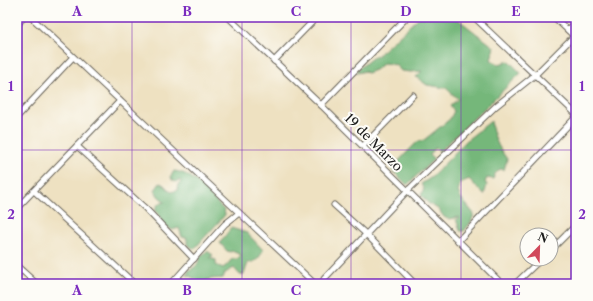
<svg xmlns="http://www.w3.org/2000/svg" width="593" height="301" font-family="'Libre Caslon Text',serif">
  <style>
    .forest { fill: #75b77a; stroke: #486a4b }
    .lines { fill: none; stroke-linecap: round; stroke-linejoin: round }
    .street-casing { stroke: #666156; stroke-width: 7 }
    .street { stroke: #fff; stroke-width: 5 }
    .grid { fill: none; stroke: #7b2cbf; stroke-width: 1; stroke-opacity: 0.55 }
    .labels { text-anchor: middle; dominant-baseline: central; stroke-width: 4; stroke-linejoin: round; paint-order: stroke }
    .street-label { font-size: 13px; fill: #1c1c1c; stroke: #fdfcf7 }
    .neatline { fill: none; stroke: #7b2cbf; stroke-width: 1.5 }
    .grid-label { font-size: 13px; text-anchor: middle; font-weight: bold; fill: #7b2cbf }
  </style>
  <rect width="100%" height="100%" fill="#fdfcf7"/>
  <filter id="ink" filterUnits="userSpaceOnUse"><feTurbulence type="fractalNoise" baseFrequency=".025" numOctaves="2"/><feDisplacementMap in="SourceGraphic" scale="8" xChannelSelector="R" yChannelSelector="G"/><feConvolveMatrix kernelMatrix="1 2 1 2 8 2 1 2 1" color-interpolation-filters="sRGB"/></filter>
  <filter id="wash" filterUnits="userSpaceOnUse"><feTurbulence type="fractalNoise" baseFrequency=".012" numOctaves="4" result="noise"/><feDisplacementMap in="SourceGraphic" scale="16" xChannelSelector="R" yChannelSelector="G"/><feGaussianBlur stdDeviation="0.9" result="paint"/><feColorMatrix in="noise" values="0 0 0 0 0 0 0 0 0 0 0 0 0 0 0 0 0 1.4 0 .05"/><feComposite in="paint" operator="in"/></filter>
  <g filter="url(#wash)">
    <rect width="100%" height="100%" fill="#eee1c1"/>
    <g class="forest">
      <polygon points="419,17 455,17 494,47 491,60 499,64 509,61 521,73 440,151 435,148 430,155 434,159 407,185 391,169 417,142 424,140 450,119 454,111 450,106 458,99 446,88 427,85 416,77 422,71 411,72 401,71 396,65 384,63 375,70 367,73 365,71 357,73 357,70 372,58 377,56"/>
      <path d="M 491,121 C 493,136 498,147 507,159 L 504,170 L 500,169 L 495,174 L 493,179 L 487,178 L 485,182 L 487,185 L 484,195 L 469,179 L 460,183 L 458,192 L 461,198 L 474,214 L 471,222 L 464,231 L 460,231 L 456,219 L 458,219 L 459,217 L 448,219 L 444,217 L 438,209 L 428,203 L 421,195 L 424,189 L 421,184 L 432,177 L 468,139 Z"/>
      <path d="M 174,171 C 195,173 210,196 224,210 L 225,215 L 194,249 L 187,244 L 187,238 L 182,237 L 179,228 L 172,230 L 160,222 L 159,215 L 155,210 L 158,204 L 165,202 L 158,196 L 155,190 L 160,183 L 164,185 L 171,192 L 178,190 L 177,187 L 181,182 L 180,180 L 176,182 L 172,180 L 171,176 Z"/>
      <path d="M 231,228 L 247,233 L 263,250 C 260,257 257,262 248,263 L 244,274 L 240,275 L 234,268 L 225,273 L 223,278 C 217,279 212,278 206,280 L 207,284 L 200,284 L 198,280 L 187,275 L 189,270 C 196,268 198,264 200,257 L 207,251 L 213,255 L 209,258 L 216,260 L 216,265 L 223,268 L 227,265 L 232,259 L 237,259 L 241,255 L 232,251 L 230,252 L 227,251 L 220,243 Z"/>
    </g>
  </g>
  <g filter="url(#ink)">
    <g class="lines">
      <defs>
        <g id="street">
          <polyline points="31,17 315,284"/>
          <polyline points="228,17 321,105 502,284"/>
          <polyline points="474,17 576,114"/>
          <polyline points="554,17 576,38"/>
          <polyline points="17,25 24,17"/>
          <polyline points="568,30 576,22"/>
          <polyline points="274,61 317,17"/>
          <polyline points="321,105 407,17"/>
          <polyline points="17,117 73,57"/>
          <polyline points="77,146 146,209 194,259"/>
          <polyline points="363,146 413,95"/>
          <polyline points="34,191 135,284"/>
          <polyline points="334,205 367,235 415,284"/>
          <polyline points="17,208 120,101"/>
          <polyline points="458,241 576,117"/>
          <polyline points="551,250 576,225"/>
          <polyline points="17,266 37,284"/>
          <polyline points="17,275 21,270"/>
          <polyline points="171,284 225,224 239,213"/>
          <polyline points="323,284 324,279 407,191 496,106 535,75 574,36"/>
          <polyline points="515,284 541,259"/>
        </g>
      </defs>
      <use href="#street" class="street-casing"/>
      <use href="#street" class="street"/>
    </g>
  </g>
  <path class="grid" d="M 132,17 L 132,284M 242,17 L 242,284M 351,17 L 351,284M 461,17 L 461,284M 17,150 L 576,150"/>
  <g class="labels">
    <g class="street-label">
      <text transform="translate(374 142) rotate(45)">19 de Marzo</text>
    </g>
  </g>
  <rect width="593" height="301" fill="none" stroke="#fdfcf7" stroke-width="44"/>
  <g transform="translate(539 247) rotate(23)"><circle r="19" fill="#fdfcf7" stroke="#a3a29f"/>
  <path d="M0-3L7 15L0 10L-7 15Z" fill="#d1495b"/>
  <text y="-6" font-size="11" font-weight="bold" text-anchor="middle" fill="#1c1c1c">N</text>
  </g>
  <rect x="22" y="22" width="549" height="257" class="neatline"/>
  <g class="grid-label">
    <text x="77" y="16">A</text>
    <text x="187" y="16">B</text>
    <text x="296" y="16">C</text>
    <text x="406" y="16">D</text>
    <text x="516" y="16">E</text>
    <text x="11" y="91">1</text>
    <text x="582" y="91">1</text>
    <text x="11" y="219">2</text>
    <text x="582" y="219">2</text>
    <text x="77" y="295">A</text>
    <text x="187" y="295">B</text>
    <text x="296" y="295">C</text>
    <text x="406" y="295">D</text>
    <text x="516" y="295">E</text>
  </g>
</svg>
